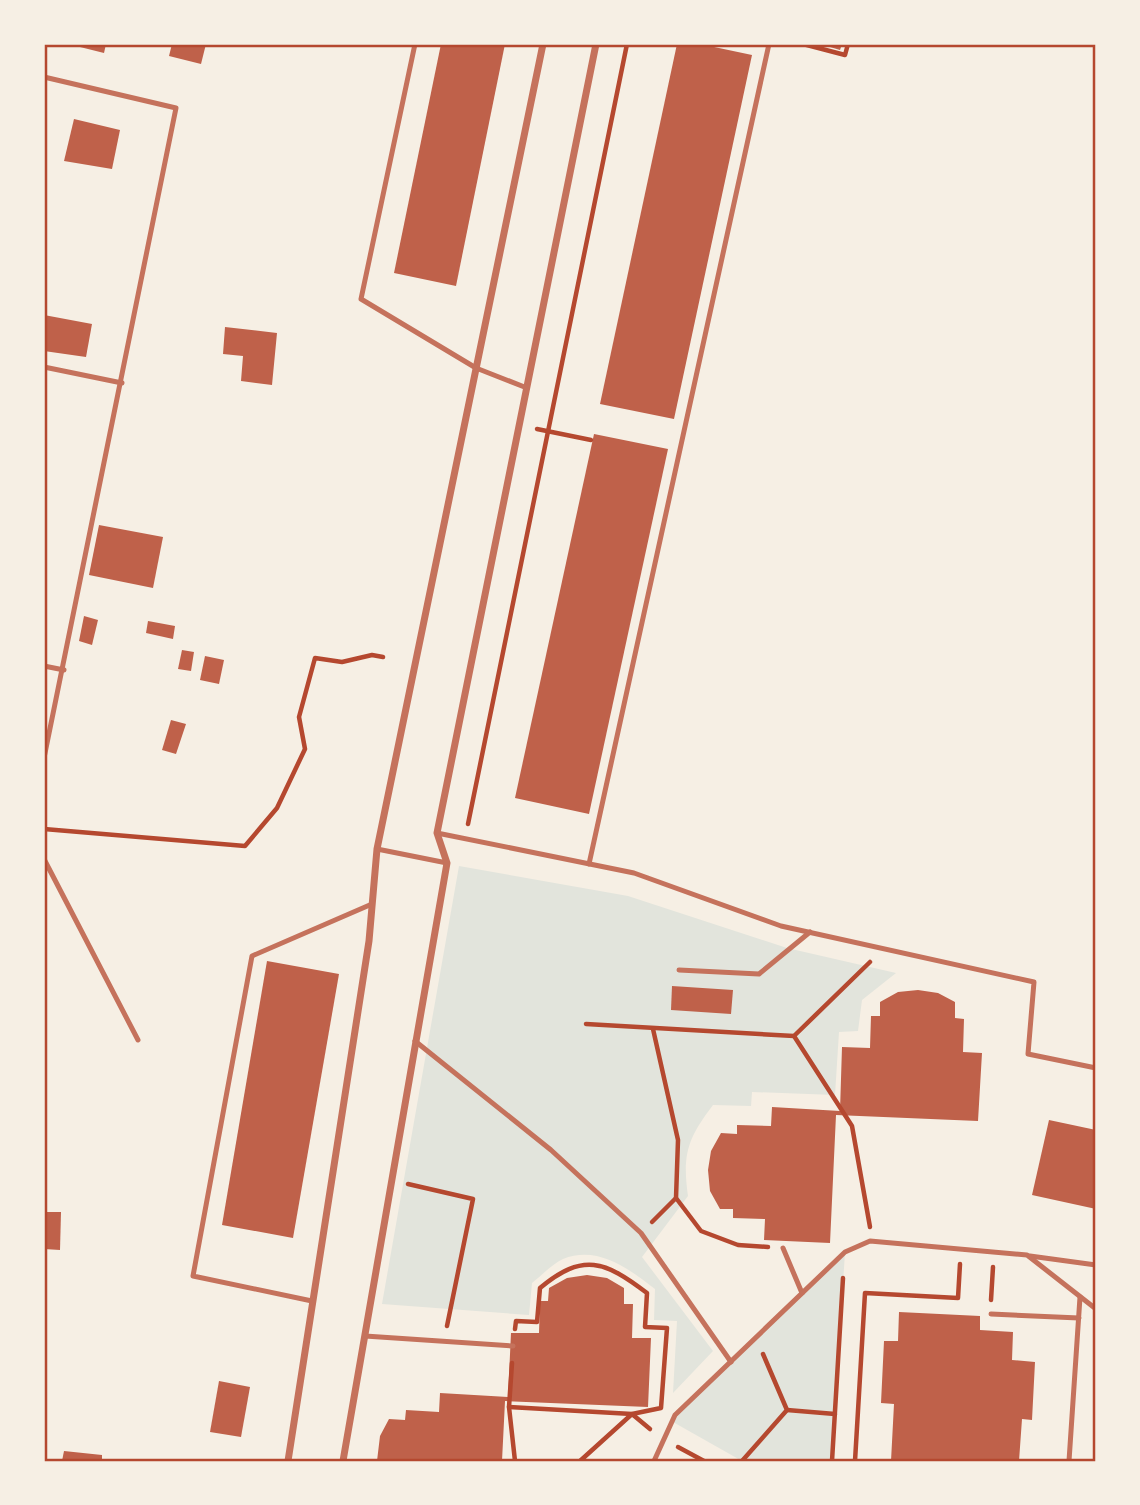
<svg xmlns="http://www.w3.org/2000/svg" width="1140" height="1505" font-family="Commissioner,sans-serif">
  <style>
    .green { fill: #e2e4dc }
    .building { fill: #bf614a }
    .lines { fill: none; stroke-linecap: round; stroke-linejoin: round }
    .path { stroke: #b5482f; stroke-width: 4.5 }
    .service { stroke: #c5725c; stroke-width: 5 }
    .minor { stroke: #c5725c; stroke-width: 7 }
    .neatline { fill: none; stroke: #b5482f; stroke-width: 2.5 }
  </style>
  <rect width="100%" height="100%" fill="#f6efe4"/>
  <g class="green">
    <path d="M 459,866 L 628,896 L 787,948 L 896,973 L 862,1000 L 858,1031 L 839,1032 L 835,1095 L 752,1092 L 751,1106 L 713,1105 C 688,1138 682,1154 688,1196 L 642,1257 L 713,1351 L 673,1393 L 677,1321 L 654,1320 L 655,1289 C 629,1269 598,1245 563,1259 C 552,1264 541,1276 532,1283 L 529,1315 L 382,1304 Z"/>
    <polygon points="845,1252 832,1461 742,1461 673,1422 675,1415"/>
  </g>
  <g class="building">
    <polygon points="68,44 106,44 104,53"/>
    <polygon points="172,44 206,44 201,64 169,56"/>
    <polygon points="441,44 505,44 456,286 394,273"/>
    <polygon points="677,44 700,44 752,55 674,419 600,404"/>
    <polygon points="820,44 842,44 840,50"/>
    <polygon points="74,119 120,130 112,169 64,161"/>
    <polygon points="44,315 92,324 86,357 44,351"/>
    <polygon points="225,327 277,333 272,385 241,381 243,356 223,354"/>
    <polygon points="594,434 668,449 589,814 515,798"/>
    <polygon points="99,525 163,537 153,588 89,575"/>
    <polygon points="84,616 98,620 92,645 79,641"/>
    <polygon points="148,621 175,626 173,639 146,633"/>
    <polygon points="182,650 194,652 191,671 178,669"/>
    <polygon points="205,656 224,660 219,684 200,680"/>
    <polygon points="171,720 186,724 176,754 162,750"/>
    <polygon points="267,961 339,974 293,1238 222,1225"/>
    <polygon points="672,986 733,990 731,1014 671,1010"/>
    <polygon points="918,990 938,993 955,1002 955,1018 964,1019 963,1052 982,1053 978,1121 836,1115 830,1243 764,1240 765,1219 733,1218 733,1209 720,1209 710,1191 708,1170 711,1151 721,1133 737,1134 737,1125 771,1126 772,1107 840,1111 842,1047 870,1048 871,1016 880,1016 880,1002 898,992"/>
    <polygon points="1049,1120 1096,1130 1096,1209 1032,1195"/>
    <polygon points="44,1212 61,1212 60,1250 44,1249"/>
    <polygon points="587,1275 607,1278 624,1288 624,1304 633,1304 632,1338 651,1338 648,1407 505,1401 502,1461 377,1461 380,1436 389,1419 405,1420 406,1410 439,1412 440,1393 508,1397 511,1333 539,1333 540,1301 548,1301 549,1288 567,1278"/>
    <polygon points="899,1312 980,1316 980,1330 1013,1332 1012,1360 1035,1362 1032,1420 1022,1419 1019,1461 891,1461 894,1404 881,1403 884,1341 898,1341"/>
    <polygon points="219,1381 250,1387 241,1437 210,1432"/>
    <polygon points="64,1451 102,1455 102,1461 62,1461"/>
  </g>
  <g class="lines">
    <g class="path">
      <polyline points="803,44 845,55 848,44"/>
      <polyline points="537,429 591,440"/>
      <polyline points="468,824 627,44"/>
      <polyline points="44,829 245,846 277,808 305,749 299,717 315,658 342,662 372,655 383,657"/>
      <polyline points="586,1024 794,1036 870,962"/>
      <polyline points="653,1029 678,1140 676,1198 701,1231 738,1245 768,1247"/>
      <polyline points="794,1036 852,1126 870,1227"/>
      <polyline points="408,1184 473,1199 447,1326"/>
      <polyline points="652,1222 676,1198"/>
      <polyline points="991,1300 993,1267"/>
      <polyline points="512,1363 509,1407 515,1461"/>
      <path d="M 509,1407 L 632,1414 L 661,1408 L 667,1328 L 645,1327 L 647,1293 C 605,1261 583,1252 540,1288 L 537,1322 L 516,1321 L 515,1329"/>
      <polyline points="787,1410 835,1414"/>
      <polyline points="678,1447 704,1461"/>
      <polyline points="580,1461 632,1414 650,1429"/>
      <polyline points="742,1461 787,1410 763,1354"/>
      <polyline points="832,1461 843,1278"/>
      <polyline points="855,1461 865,1293 958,1298 960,1264"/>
    </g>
    <g class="service">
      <polyline points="415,44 361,299 476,368 527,388"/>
      <polyline points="44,77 176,108 44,758"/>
      <polyline points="44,367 122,383"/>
      <polyline points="44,666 64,670"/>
      <polyline points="437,833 634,873 781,926 1034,982 1028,1054 1096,1068"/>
      <polyline points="377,849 447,863"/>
      <polyline points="44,859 138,1040"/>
      <polyline points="589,864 769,44"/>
      <polyline points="679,970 759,974 810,932"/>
      <polyline points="415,1041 551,1150 641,1233 731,1362"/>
      <polyline points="783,1248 802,1293"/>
      <polyline points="1030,1256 1096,1265"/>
      <polyline points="312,1301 193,1276 252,956 372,904"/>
      <polyline points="991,1314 1079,1318"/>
      <polyline points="365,1336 513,1346"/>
      <polyline points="654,1461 675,1415 845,1252 870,1241 1027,1255 1096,1309"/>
      <polyline points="1069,1461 1080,1297"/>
    </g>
    <g class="minor">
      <polyline points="288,1461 369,941 377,849 543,44"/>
      <polyline points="343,1461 447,863 437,833 596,44"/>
    </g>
  </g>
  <rect width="1140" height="1505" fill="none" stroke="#f6efe4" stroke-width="91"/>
  <rect x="46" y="46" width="1048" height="1414" class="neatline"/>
</svg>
